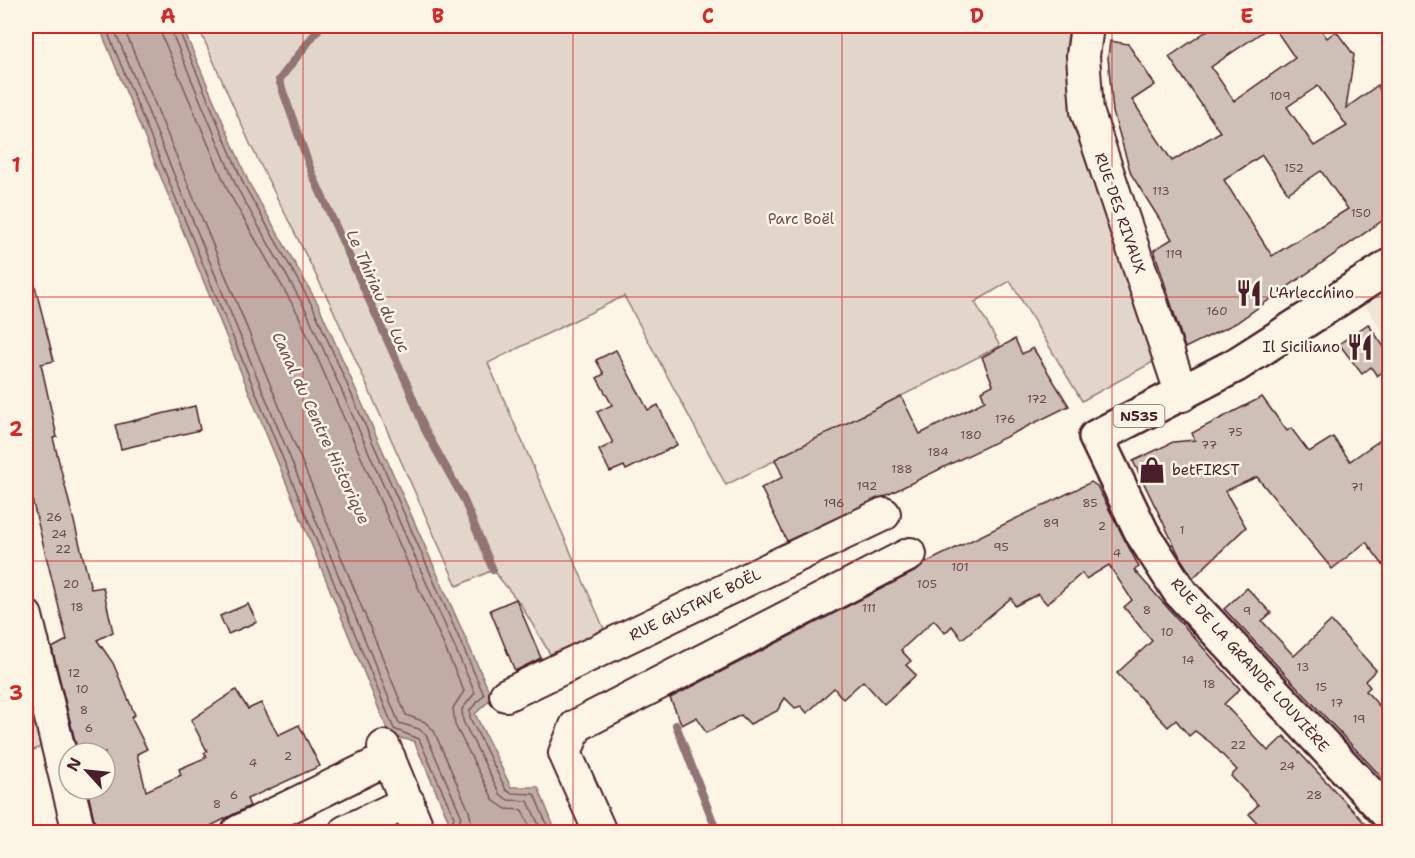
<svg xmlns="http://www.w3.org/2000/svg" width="1415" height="858" font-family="'Shantell Sans',sans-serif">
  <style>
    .built { fill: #eee5d7 }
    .green { fill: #e2d5ca; stroke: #967a7a; stroke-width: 1.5 }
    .water { fill: #c0aca5; stroke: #917474; stroke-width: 1.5 }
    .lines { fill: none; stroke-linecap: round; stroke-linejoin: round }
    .shore { stroke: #79575c; stroke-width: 1.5 }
    .stream { stroke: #917474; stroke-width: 8 }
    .building { fill: #cfc0b7; stroke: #4a1f2b; stroke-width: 1.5; fill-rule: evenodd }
    .minor-casing { stroke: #4a1f2b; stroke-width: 36 }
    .major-casing { stroke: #4a1f2b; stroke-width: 38 }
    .minor { stroke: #fcf5e5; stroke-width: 32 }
    .major { stroke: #fcf5e5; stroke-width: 33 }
    .grid { fill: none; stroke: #d62828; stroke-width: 1.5; stroke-opacity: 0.55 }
    .labels { text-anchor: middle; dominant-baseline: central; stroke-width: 5; stroke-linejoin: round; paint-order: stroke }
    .number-label { font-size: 12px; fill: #6b474e }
    .shield { fill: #fcf5e5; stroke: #7f5f63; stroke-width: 1.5 }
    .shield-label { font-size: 14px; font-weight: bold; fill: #4a1f2b }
    .street-label { font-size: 15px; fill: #4a1f2b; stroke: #fcf5e5 }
    .park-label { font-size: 15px; fill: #704c53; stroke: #fcf5e5 }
    .poi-label { font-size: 15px; fill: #4a1f2b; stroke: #fcf5e5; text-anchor: start }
    .water-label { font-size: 16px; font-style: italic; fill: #6d4950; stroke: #fcf5e5 }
    .neatline { fill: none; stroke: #d62828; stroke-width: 2 }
    .grid-label { font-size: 20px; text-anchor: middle; font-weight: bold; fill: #d62828 }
  </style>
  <rect width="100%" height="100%" fill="#fcf5e5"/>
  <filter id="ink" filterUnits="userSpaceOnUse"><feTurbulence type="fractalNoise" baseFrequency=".0167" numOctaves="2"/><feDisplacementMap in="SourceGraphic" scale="12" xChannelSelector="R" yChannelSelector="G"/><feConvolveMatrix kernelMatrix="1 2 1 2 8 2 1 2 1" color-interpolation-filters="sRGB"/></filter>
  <g filter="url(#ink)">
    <polygon class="built" points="1389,266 1389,342 1355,290"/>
    <g class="green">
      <polygon points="198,26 1069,26 1066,48 1070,115 1155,361 1082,401 1010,281 975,302 1000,346 726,485 624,296 488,363 605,631 550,654 521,605 493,570 457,586 330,303 251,146"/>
      <polygon points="26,616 56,739 26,754"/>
    </g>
    <polygon class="water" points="99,26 182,26 249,183 318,304 492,698 475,714 511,787 538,787 556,832 443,832 448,819 414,741 390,736"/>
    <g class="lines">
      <g class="shore">
        <polyline points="105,26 394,729 419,739 454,817 449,832"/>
        <polyline points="113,26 399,723 419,729 426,735 461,815 457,832"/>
        <polyline points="123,26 406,715 425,722 434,731 469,811 471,820 467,832"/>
        <polyline points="160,26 162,36 229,193 298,314 464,691 453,708 455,725 494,801 506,809 522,810 532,832"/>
        <polyline points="169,26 237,188 306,310 475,693 462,709 463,721 500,794 508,800 528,801 542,832"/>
        <polyline points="177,26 244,185 313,307 484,695 470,710 470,718 506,790 511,793 534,794 550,832"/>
      </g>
      <g class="stream">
        <polyline points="321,26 279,80 313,176 408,386 425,430 463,498 493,570"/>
        <polyline points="676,725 717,832"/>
      </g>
    </g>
    <g class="building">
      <path d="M 1214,26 L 1271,26 L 1211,67 L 1234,101 L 1295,58 L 1273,26 L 1318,26 L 1327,38 L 1336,31 L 1354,55 L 1346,108 L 1378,85 L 1389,115 L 1389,216 L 1236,323 L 1185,348 L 1154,250 L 1172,239 L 1131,174 L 1113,112 L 1108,57 L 1110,41 L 1128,44 L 1155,85 L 1132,100 L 1172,161 L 1220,132 L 1169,57 ZM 1318,86 L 1347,126 L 1314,146 L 1287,107 ZM 1262,155 L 1288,193 L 1321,171 L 1348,209 L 1272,256 L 1224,180 Z"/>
      <polygon points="32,274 54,361 41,364 57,437 53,438 91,589 103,587 113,632 97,640 113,663 135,715 131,717 147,749 137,754 146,791 181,775 179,769 207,757 204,753 207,751 191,720 236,690 248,709 261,703 278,735 299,725 320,766 247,799 250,806 199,832 97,832 87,789 105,789 105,753 78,753 52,648 67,640 26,475 26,275"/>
      <polygon points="1368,324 1389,354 1389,367 1377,376 1371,367 1362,374 1339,344"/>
      <polygon points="1015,339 1022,354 1033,348 1069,406 885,496 787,541 761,488 783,477 775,459 901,396 920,434 985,401 981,391 993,385 982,357"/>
      <polygon points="616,350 648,410 658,405 677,445 626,470 624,466 610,472 599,450 613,443 597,412 612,405 597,378 604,374 596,360"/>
      <polygon points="1262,397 1287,431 1291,428 1309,452 1333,437 1350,461 1389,434 1389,573 1366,542 1332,569 1257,477 1225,491 1246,527 1193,578 1181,559 1133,461 1173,442 1195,440 1192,433"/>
      <polygon points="195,406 200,430 121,449 115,425"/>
      <polygon points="1091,482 1097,486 1139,567 1134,570 1240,689 1224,704 1268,751 1284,736 1373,832 1266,832 1249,814 1258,805 1231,776 1237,770 1211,743 1195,731 1189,736 1176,720 1168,727 1117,673 1152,641 1124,607 1132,600 1109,565 1086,579 1082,573 1047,604 1038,594 1015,606 1011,598 962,639 952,626 945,633 934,620 901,650 911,661 906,665 916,675 884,704 863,681 843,699 834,688 807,713 801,706 795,708 785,698 777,711 750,724 741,715 706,733 697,717 682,725 670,698 918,570 925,563"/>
      <polygon points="1247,588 1271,613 1262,621 1294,656 1331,621 1376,670 1365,681 1370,687 1366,691 1389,717 1389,785 1224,609"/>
      <polygon points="516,599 541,658 515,671 490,610"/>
      <polygon points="248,604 257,622 228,634 220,616"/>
    </g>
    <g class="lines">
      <defs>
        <g id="minor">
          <polyline points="1087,26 1083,56 1087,111 1182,395"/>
          <polyline points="26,616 79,832"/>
          <polyline points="506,695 884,514"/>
          <polyline points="384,747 419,832"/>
          <polyline points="238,832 389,758"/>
          <polyline points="345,832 408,802"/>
          <polyline points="600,832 565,753 576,726 910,554"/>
        </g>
        <polyline id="major" points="1390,266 1236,365 1096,437 1142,533 1180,592 1390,816"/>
      </defs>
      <use href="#minor" class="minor-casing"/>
      <use href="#major" class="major-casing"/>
      <use href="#minor" class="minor"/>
      <use href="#major" class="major"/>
    </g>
  </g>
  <path class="grid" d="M 303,26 L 303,832M 573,26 L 573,832M 842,26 L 842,832M 1112,26 L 1112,832M 26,297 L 1390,297M 26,561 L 1390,561"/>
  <defs>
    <symbol id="restaurant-bare" viewBox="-9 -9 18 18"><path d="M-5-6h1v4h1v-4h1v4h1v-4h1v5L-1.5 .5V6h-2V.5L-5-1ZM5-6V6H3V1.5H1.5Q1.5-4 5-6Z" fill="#4a1f2b" stroke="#fcf5e5" stroke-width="2.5" paint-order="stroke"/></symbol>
    <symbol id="shop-bare" viewBox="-9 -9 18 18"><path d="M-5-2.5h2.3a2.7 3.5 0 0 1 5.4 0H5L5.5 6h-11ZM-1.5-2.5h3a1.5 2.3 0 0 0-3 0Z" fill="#4a1f2b" stroke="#fcf5e5" stroke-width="2.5" paint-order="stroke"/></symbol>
  </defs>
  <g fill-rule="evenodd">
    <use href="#restaurant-bare" x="1230" y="274" width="38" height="38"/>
    <use href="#restaurant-bare" x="1341" y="328" width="38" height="38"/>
    <use href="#shop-bare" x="1133" y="451" width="38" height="38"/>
  </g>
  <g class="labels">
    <g class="number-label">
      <text x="1280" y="96">109</text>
      <text x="1294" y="168">152</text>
      <text x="1161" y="191">113</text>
      <text x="1361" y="213">150</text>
      <text x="1174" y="254">119</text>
      <text x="1217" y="311">160</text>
      <text x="1037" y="399">172</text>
      <text x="1005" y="419">176</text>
      <text x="1235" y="432">75</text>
      <text x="971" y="435">180</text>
      <text x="1209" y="445">77</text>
      <text x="938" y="452">184</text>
      <text x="902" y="469">188</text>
      <text x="867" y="486">192</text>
      <text x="1357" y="487">71</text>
      <text x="834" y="503">196</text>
      <text x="1090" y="503">85</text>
      <text x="54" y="517">26</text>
      <text x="1051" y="523">89</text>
      <text x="1102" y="526">2</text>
      <text x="1182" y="530">1</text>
      <text x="59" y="534">24</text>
      <text x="1001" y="547">95</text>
      <text x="63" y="549">22</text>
      <text x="1117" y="553">4</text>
      <text x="960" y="567">101</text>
      <text x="71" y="584">20</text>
      <text x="927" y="584">105</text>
      <text x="77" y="607">18</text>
      <text x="869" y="608">111</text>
      <text x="1147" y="610">8</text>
      <text x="1247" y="611">9</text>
      <text x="1167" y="632">10</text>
      <text x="1188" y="660">14</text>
      <text x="1303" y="667">13</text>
      <text x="74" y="673">12</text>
      <text x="1209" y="684">18</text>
      <text x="1321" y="687">15</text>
      <text x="82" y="689">10</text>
      <text x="1337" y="703">17</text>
      <text x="84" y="710">8</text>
      <text x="1359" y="719">19</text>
      <text x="89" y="728">6</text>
      <text x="1238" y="745">22</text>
      <text x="288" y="756">2</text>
      <text x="253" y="763">4</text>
      <text x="1287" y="766">24</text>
      <text x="234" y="795">6</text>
      <text x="1314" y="795">28</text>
      <text x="217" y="804">8</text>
    </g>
    <rect class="shield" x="1113.5" y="405" width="51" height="22" rx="4.5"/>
    <g class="shield-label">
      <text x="1139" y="416">N535</text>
    </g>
    <g class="street-label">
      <text transform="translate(1120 213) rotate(71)">RUE DES RIVAUX</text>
      <text transform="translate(695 605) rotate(-26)">RUE GUSTAVE BOËL</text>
      <text transform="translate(1250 665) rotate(48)">RUE DE LA GRANDE LOUVIÈRE</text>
    </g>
    <g class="park-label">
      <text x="801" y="219">Parc Boël</text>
    </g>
    <g class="poi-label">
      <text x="1269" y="293">L'Arlecchino</text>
      <text x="1340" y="347" text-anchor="end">Il Siciliano</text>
      <text x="1172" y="470">betFIRST</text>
    </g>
    <g class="water-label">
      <text transform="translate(378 291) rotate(66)">Le Thiriau du Luc</text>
      <text transform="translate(321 428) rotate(65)">Canal du Centre Historique</text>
    </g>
  </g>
  <rect width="1415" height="858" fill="none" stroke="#fcf5e5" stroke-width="66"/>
  <g transform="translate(87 771) rotate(297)"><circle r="28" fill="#fcf5e5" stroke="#b59f9b" stroke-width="1.5"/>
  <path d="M0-4.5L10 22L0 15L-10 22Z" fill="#4a1f2b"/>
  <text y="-9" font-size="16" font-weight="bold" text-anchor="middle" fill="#4a1f2b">N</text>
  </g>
  <rect x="33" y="33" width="1349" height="792" class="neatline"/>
  <g class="grid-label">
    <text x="168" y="23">A</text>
    <text x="438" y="23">B</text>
    <text x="708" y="23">C</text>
    <text x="977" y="23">D</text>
    <text x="1247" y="23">E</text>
    <text x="16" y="172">1</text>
    <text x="16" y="436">2</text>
    <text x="16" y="700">3</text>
  </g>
</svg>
